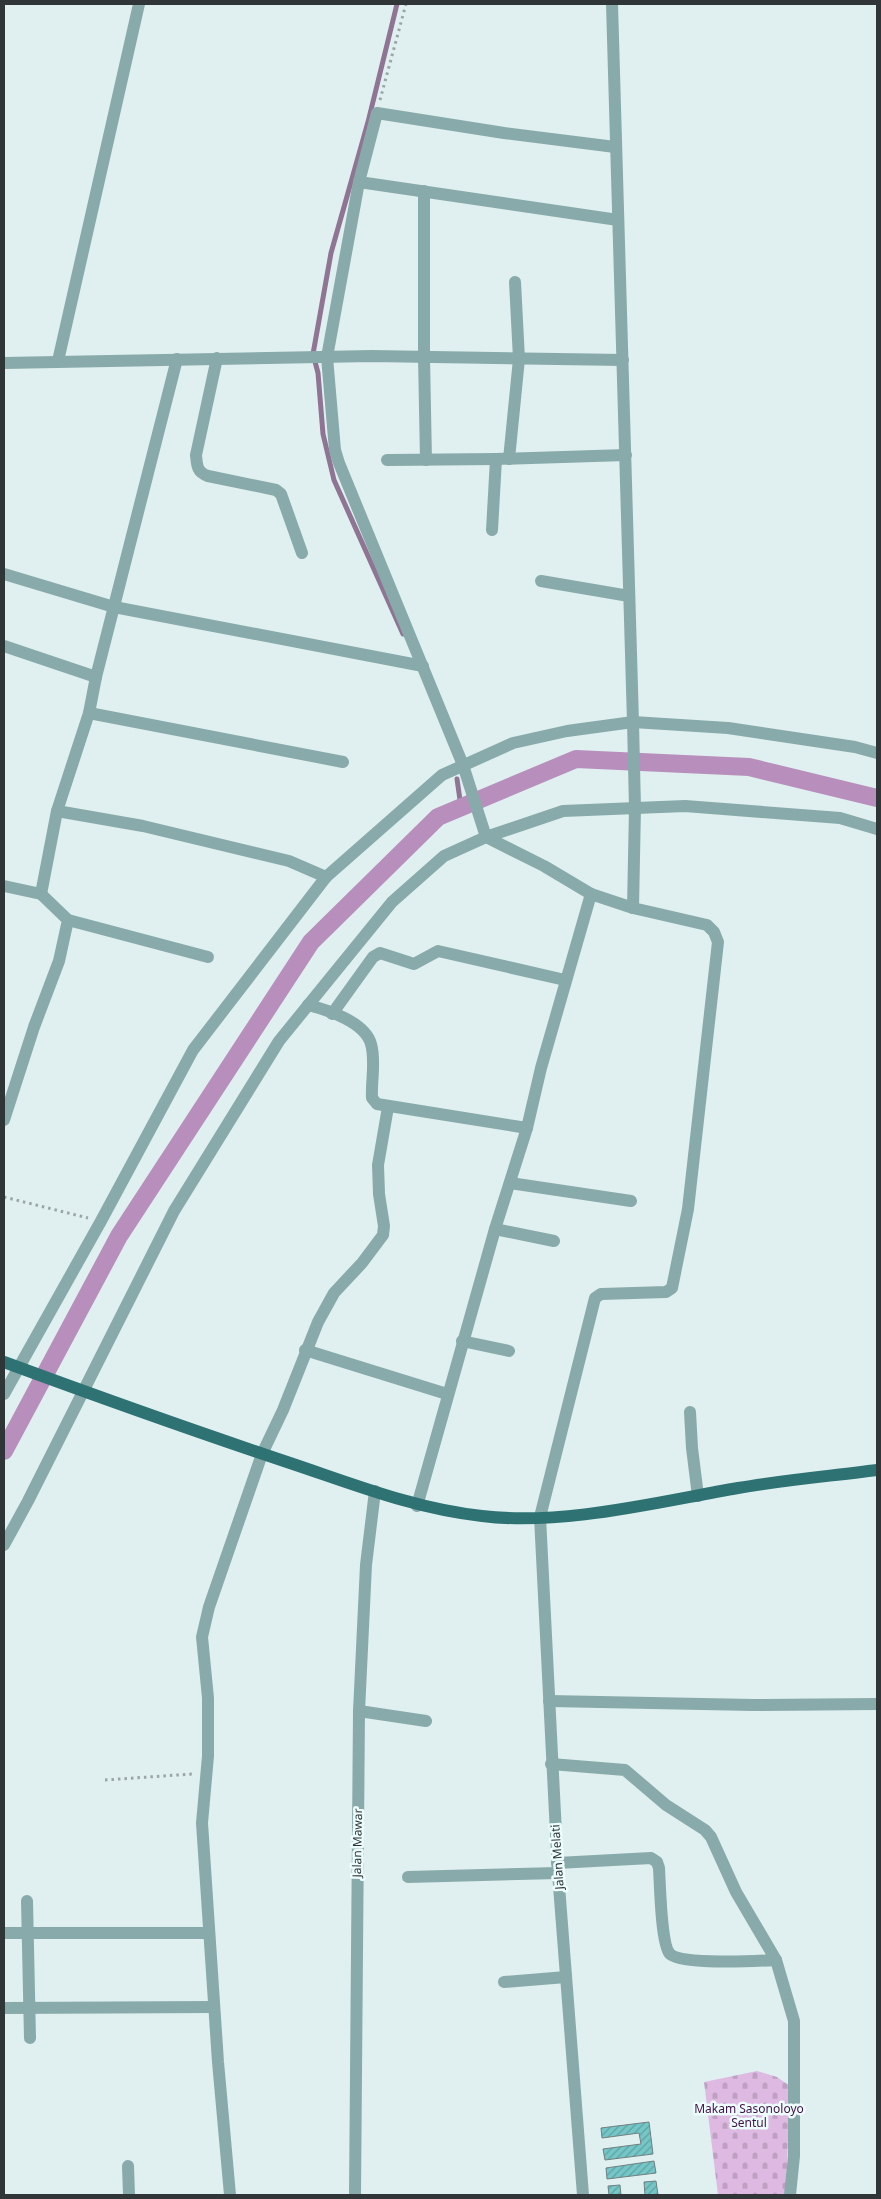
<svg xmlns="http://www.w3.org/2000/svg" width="881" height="2199" font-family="'Noto Sans',sans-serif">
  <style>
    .cemetery { fill: url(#cemetery-stones) }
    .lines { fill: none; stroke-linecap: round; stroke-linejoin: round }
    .stream { stroke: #8f7494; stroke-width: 5 }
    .canal { stroke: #b88fbc; stroke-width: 18 }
    .building { fill: url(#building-hatch); stroke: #718080 }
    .path { stroke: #99a5a6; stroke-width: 3; stroke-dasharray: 2.5 4; stroke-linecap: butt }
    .minor { stroke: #89aaaa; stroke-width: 12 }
    .major { stroke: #2e7273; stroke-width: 12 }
    .labels { text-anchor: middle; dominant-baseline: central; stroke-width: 5; stroke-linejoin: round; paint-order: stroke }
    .street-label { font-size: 12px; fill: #303637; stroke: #edfdfd }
    .park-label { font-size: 12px; fill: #431049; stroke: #edfdfd }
  </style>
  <defs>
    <pattern id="cemetery-stones" width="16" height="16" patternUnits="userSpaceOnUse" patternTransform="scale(1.25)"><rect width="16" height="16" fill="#debae2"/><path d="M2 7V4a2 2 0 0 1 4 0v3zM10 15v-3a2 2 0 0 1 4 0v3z" fill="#bfa0c2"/></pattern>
    <pattern id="building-hatch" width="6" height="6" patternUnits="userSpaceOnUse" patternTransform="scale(1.25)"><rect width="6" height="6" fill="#74c6c7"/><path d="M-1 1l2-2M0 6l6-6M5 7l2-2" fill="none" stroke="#60a2a2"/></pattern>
  </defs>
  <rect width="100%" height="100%" fill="#e0f0f0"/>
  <polygon class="cemetery" points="757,2071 777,2077 790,2086 786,2195 718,2195 704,2082"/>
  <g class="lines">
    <g class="stream">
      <polyline points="397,4 368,122 331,253 313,354 318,373 323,434 334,480 403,634"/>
      <polyline points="457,779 461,807"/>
    </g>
    <polyline class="canal" points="4,1451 119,1236 311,942 438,817 576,759 749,767 877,798"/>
  </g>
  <g class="building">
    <polygon points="649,2122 653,2154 605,2160 603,2149 641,2144 639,2133 602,2138 601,2128"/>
    <polygon points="654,2161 656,2173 607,2179 606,2168"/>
    <polygon points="656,2181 658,2195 645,2195 644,2182"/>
    <polygon points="620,2185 621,2195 609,2195 608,2186"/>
  </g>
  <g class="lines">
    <g class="path">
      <polyline points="380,100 406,4"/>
      <polyline points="4,1197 88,1218"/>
      <polyline points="105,1780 192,1774"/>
    </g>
    <g class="minor">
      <polyline points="359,182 618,220"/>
      <polyline points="424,191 424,357 426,460"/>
      <path d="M 217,358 L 196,455 C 197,466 197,472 208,476 L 276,490 L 281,494 L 302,553"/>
      <polyline points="58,361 139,4"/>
      <polyline points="4,363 372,356 623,360"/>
      <polyline points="509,459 519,359 515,282"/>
      <polyline points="387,460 496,459 626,455"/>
      <polyline points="492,530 496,459"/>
      <polyline points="4,574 114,607 423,666"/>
      <polyline points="541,581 629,596"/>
      <polyline points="4,646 96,677"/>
      <polyline points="89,713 343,762"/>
      <polyline points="57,811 143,826 289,861 326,877"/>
      <polyline points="4,886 41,894 68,920 59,961 34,1027 4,1120"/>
      <polyline points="41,894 57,811 89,713 96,677 177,359"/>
      <polyline points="591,894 544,866 486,837 463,765 339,463 335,450 327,357 359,182 377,113 504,133 615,147"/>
      <polyline points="68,920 208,957"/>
      <path d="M 308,1005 C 328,1010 365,1022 371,1044 C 376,1061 371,1081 372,1098 L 377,1104 L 527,1128"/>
      <polyline points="332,1014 373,957 380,953 414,964 438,951 565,980"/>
      <polyline points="510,1183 631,1201"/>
      <polyline points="495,1229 554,1241"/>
      <polyline points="462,1341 509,1351"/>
      <polyline points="305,1350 447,1394"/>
      <polyline points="4,1394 101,1221 193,1050 326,877 442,775 513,743 567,731 633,722 728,728 855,747 877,753"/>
      <polyline points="690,1412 692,1448 698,1496"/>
      <polyline points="417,1506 495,1229 527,1128 541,1068 591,894 633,908 635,808 633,722 612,4"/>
      <polyline points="4,1545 28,1501 174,1211 279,1041 392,902 444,856 486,837 563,811 685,806 840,818 877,829"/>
      <polyline points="549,1701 753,1705 877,1704"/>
      <polyline points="359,1711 426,1721"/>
      <polyline points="551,1764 625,1770 666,1805 705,1830 711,1837 736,1892 776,1960 794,2021 794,2156 790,2195"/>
      <path d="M 557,1863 L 651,1858 L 657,1862 L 659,1868 C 660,1883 661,1945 670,1954 C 681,1965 758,1961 776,1960"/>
      <polyline points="408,1877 558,1873"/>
      <polyline points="27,1901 30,2038"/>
      <polyline points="4,1933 209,1933"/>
      <polyline points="504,1982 566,1977"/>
      <polyline points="4,2008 214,2007"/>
      <polyline points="128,2166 129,2195"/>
      <polyline points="230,2195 218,2062 202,1823 208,1756 208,1698 202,1637 209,1607 262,1454 283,1410 318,1322 334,1293 362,1263 383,1235 384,1226 379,1194 378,1165 388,1107"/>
      <polyline points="355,2195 359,1711 366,1565 375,1491"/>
      <polyline points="583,2195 558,1873 540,1517 595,1298 601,1294 666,1292 672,1288 688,1209 718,942 714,932 707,925 633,908"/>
    </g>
    <path class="major" d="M 4,1362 C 99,1397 194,1431 290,1463 C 353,1484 415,1509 482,1516 C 563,1526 657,1502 738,1488 C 784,1480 831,1476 877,1470"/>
  </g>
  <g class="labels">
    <g class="street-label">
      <text transform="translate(357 1843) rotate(-89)">Jalan Mawar</text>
      <text transform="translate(557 1857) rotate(-94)">Jalan Melati</text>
    </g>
    <g class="park-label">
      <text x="749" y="2108">Makam Sasonoloyo<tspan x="749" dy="14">Sentul</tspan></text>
    </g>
  </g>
  <rect width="881" height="2199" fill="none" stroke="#303637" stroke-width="10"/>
</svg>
